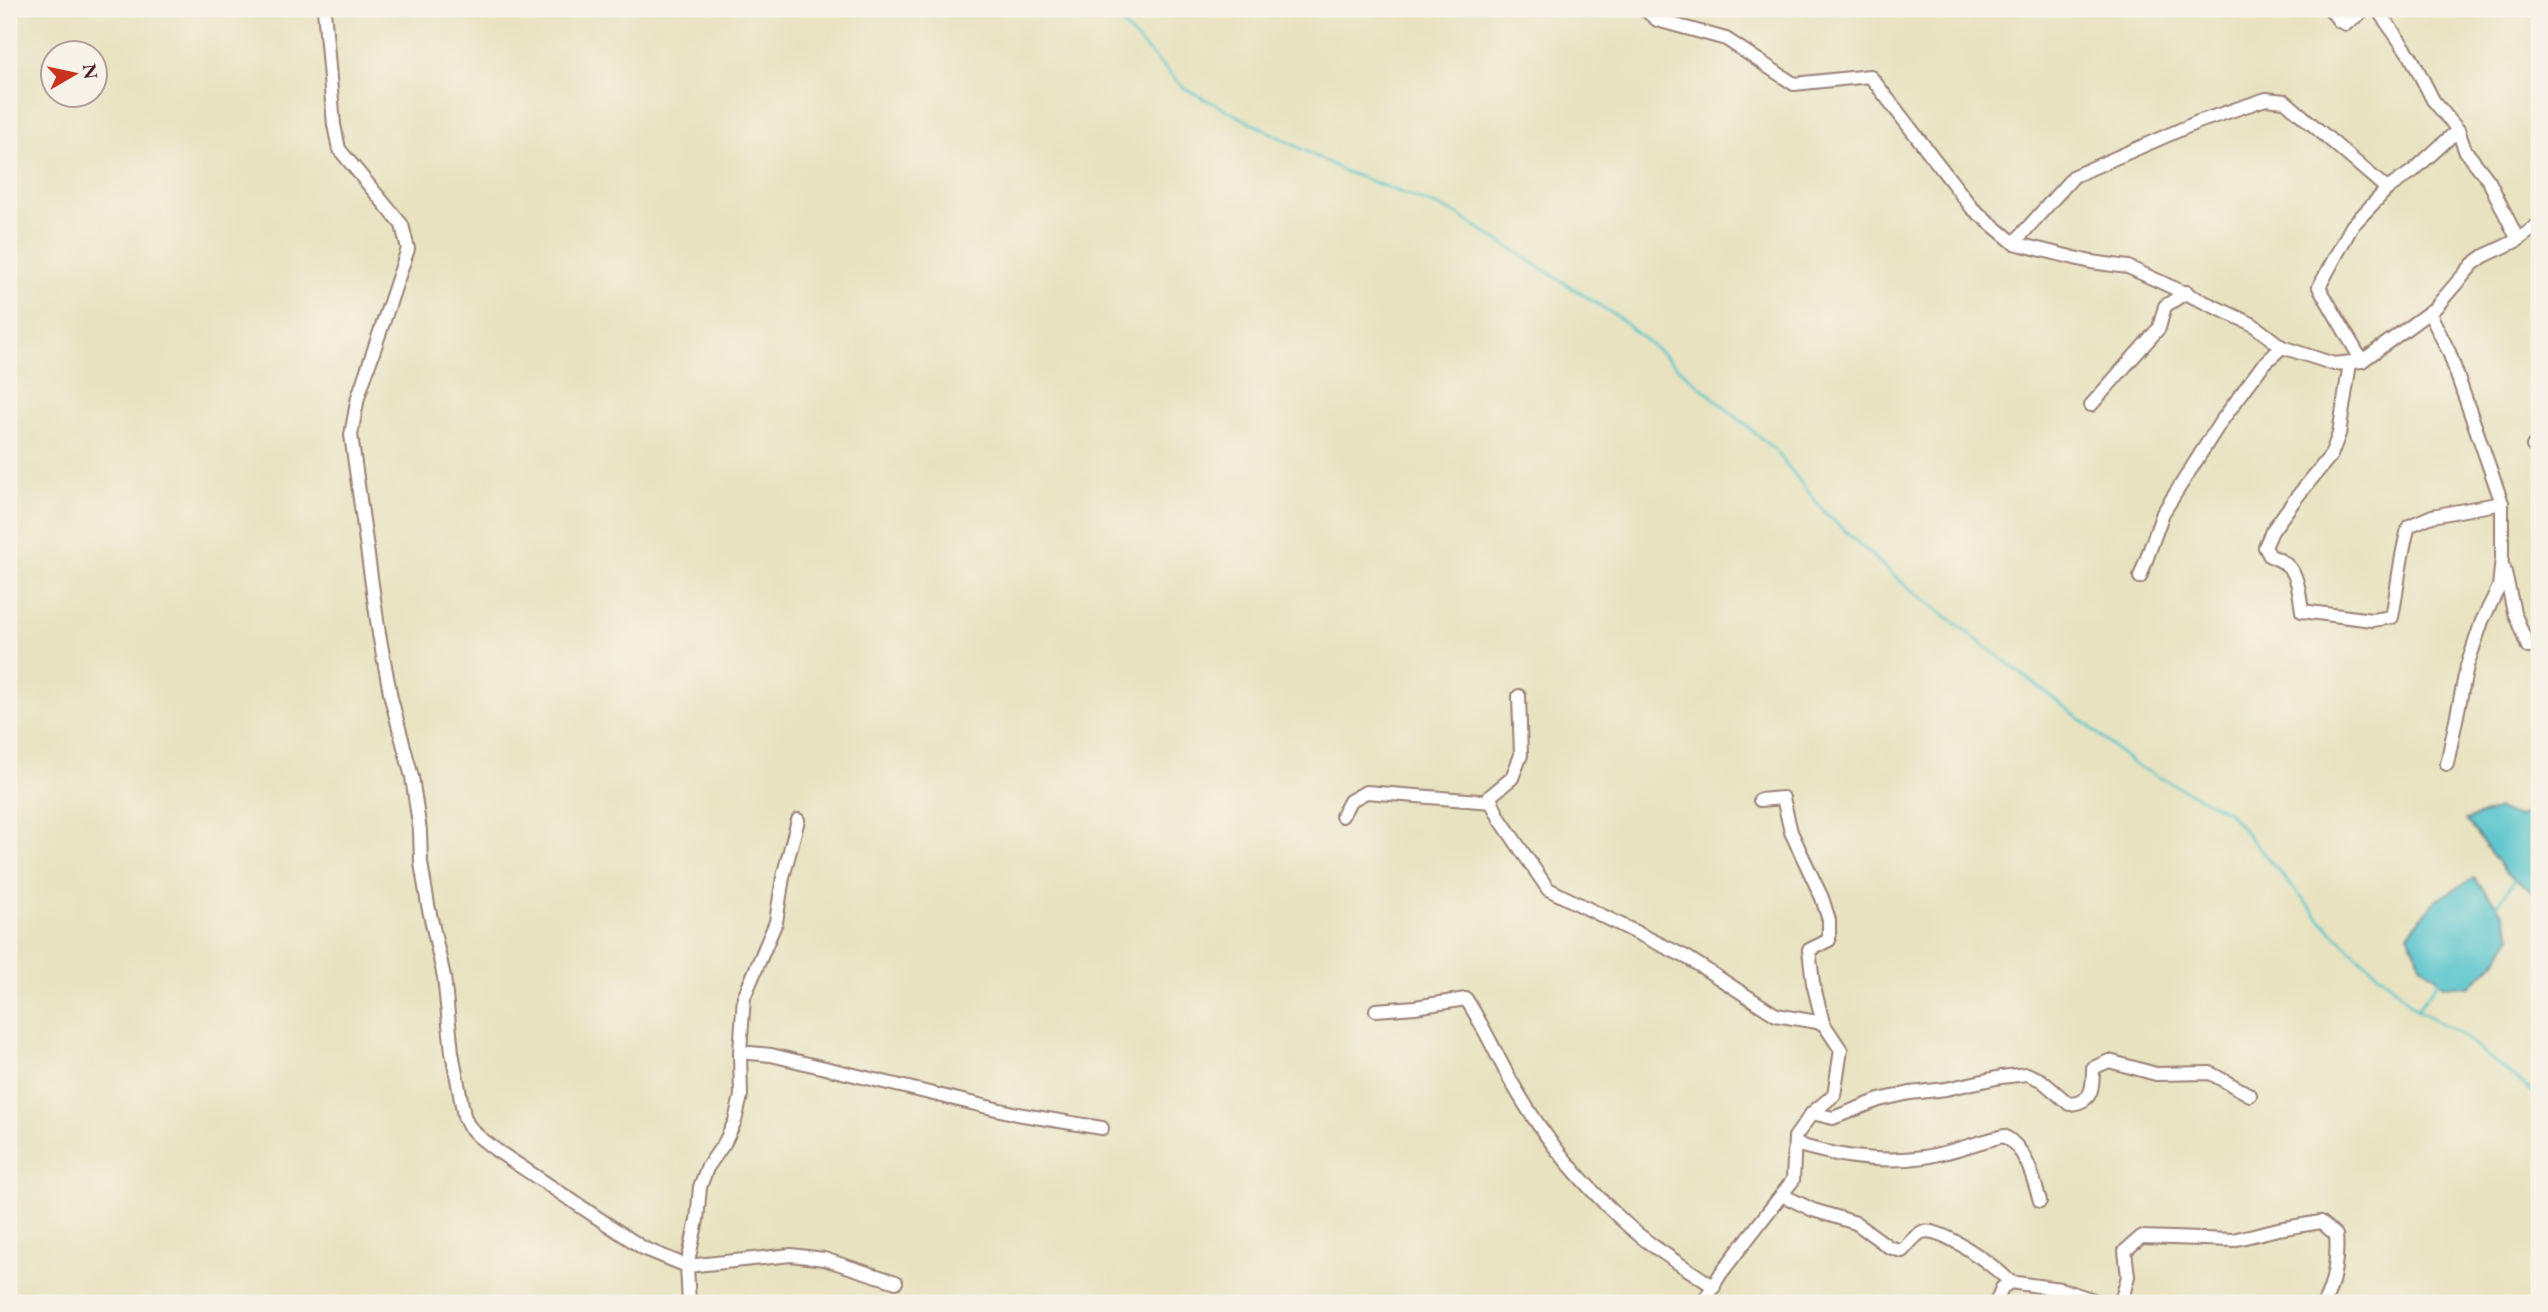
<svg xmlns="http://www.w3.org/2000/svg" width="2548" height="1312" font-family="'EB Garamond',serif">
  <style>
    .water { fill: #58c5cc; stroke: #51727c; stroke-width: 2 }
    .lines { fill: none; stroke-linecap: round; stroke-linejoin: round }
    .stream { stroke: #58c5cc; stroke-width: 2.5 }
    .minor-casing { stroke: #998076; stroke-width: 16 }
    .minor { stroke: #fff; stroke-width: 12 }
  </style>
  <rect width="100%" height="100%" fill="#f7f3e8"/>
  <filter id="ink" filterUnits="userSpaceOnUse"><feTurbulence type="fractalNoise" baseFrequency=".0143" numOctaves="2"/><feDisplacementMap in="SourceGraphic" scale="14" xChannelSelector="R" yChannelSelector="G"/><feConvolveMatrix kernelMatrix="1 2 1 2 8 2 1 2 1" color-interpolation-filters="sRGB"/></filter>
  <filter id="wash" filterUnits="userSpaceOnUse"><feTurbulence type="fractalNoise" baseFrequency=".00686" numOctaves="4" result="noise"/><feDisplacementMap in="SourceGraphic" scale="28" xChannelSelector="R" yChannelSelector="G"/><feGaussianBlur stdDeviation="1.57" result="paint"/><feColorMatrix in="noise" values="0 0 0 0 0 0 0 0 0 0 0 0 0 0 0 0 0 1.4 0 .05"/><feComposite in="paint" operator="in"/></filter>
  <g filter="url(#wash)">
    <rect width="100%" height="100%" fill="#e8e2c0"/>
    <g class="water">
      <polygon points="2539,805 2539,890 2536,894 2506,873 2466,820 2498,809 2517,817 2538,808"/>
      <polygon points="2474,878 2504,914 2511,935 2499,958 2470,987 2444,985 2421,964 2408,934 2436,900"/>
    </g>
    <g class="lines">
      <g class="stream">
        <polyline points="1107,9 1184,88 1344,171 1455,213 1618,317 1775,450 1825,513 1900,581 2083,721 2133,764 2228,812 2319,918 2353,952 2384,978 2417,1010 2457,1032 2539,1097"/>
        <polyline points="2496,907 2516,878"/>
        <polyline points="2417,1010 2440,979"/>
        <polyline points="2530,1303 2539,1287"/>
      </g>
    </g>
  </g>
  <g filter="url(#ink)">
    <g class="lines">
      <defs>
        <g id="minor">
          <polyline points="324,9 334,125 339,149 402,225 408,249 358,397 351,435 379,634 391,698 412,777 420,831 421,863 428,905 444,977 452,1052 464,1116 468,1125 478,1136 496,1150 643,1248 687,1266 791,1255 824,1259 896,1282"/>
          <polyline points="1644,9 1657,20 1726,39 1794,84 1870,76 1972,208 2014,243 2091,262 2128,267 2252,324 2282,347 2334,364 2362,361 2435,308 2473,264 2484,256 2518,240 2539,224"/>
          <polyline points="2330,9 2339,21 2346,24 2366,9"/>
          <polyline points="2377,9 2411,57 2433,100 2458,130 2465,150 2489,181 2518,240"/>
          <polyline points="2014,243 2074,176 2198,122 2266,99 2285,101 2387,189"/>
          <polyline points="2429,312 2449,352 2502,503 2502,558 2499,587 2482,621 2467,666 2447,764"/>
          <polyline points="2362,361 2319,287 2352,226 2387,189 2413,171 2458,130"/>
          <path d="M 2350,363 L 2339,434 L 2331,455 L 2296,498 L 2272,531 L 2265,547 L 2270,556 C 2299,565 2298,585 2302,611 L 2372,620 L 2392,617 C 2398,587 2400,555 2409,526 L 2432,516 L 2502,503"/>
          <polyline points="2091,405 2159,328 2165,306 2187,292"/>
          <polyline points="2533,446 2539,441"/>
          <polyline points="2504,568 2514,612 2528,647"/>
          <polyline points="2140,577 2163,513 2220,423 2262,366 2282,347"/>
          <polyline points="1519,696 1521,755 1512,778 1489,797 1500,819 1548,889 1688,958 1776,1015 1823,1023"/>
          <polyline points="1342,816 1350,801 1366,792 1492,802"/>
          <path d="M 1376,1010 L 1415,1007 L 1466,999 C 1486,1029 1499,1062 1518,1093 C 1545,1139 1583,1184 1623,1221 C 1649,1246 1684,1266 1714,1287"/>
          <polyline points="740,1052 771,1055 1017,1114 1102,1128"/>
          <path d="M 1812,1113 L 1833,1118 L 1879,1100 L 1910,1093 L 1946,1089 L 2001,1077 L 2027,1074 L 2041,1080 L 2069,1104 C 2093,1103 2093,1087 2093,1068 L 2109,1061 L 2156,1074 L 2210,1073 L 2250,1095"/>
          <path d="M 1795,1144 C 1836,1156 1881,1164 1924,1157 C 1951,1153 1977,1142 2004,1136 C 2026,1148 2033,1177 2040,1201"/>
          <path d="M 1782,1195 L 1813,1210 L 1856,1223 L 1889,1247 L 1902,1251 C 1908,1245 1915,1235 1922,1232 C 1942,1226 1997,1268 2010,1282"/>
          <polyline points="689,1303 687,1266 697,1220 700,1187 707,1168 725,1142 735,1121 741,1096 740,1052 744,997 776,922 783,877 798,820"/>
          <polyline points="1703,1303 1721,1273 1793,1180 1795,1137 1812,1113 1834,1095 1841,1050 1823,1023 1813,983 1809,950 1829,940 1829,920 1822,898 1791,832 1783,798 1760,800"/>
          <polyline points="1996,1303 2002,1288 2010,1282 2060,1289 2103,1303"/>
          <path d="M 2113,1303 L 2122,1299 L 2128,1276 L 2125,1251 L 2141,1237 L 2233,1240 L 2278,1229 L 2321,1222 L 2336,1235 C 2338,1257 2334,1284 2324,1303"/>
        </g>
      </defs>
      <use href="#minor" class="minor-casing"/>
      <use href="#minor" class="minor"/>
    </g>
  </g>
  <rect width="2548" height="1312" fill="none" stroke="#f7f3e8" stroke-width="35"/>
  <g transform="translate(74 74) rotate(81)"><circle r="33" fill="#f7f3e8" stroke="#b29e9c" stroke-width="2"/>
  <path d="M0-5L12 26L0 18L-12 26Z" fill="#c8321e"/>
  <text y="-10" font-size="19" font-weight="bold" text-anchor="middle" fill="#4a1f2b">N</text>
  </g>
</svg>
